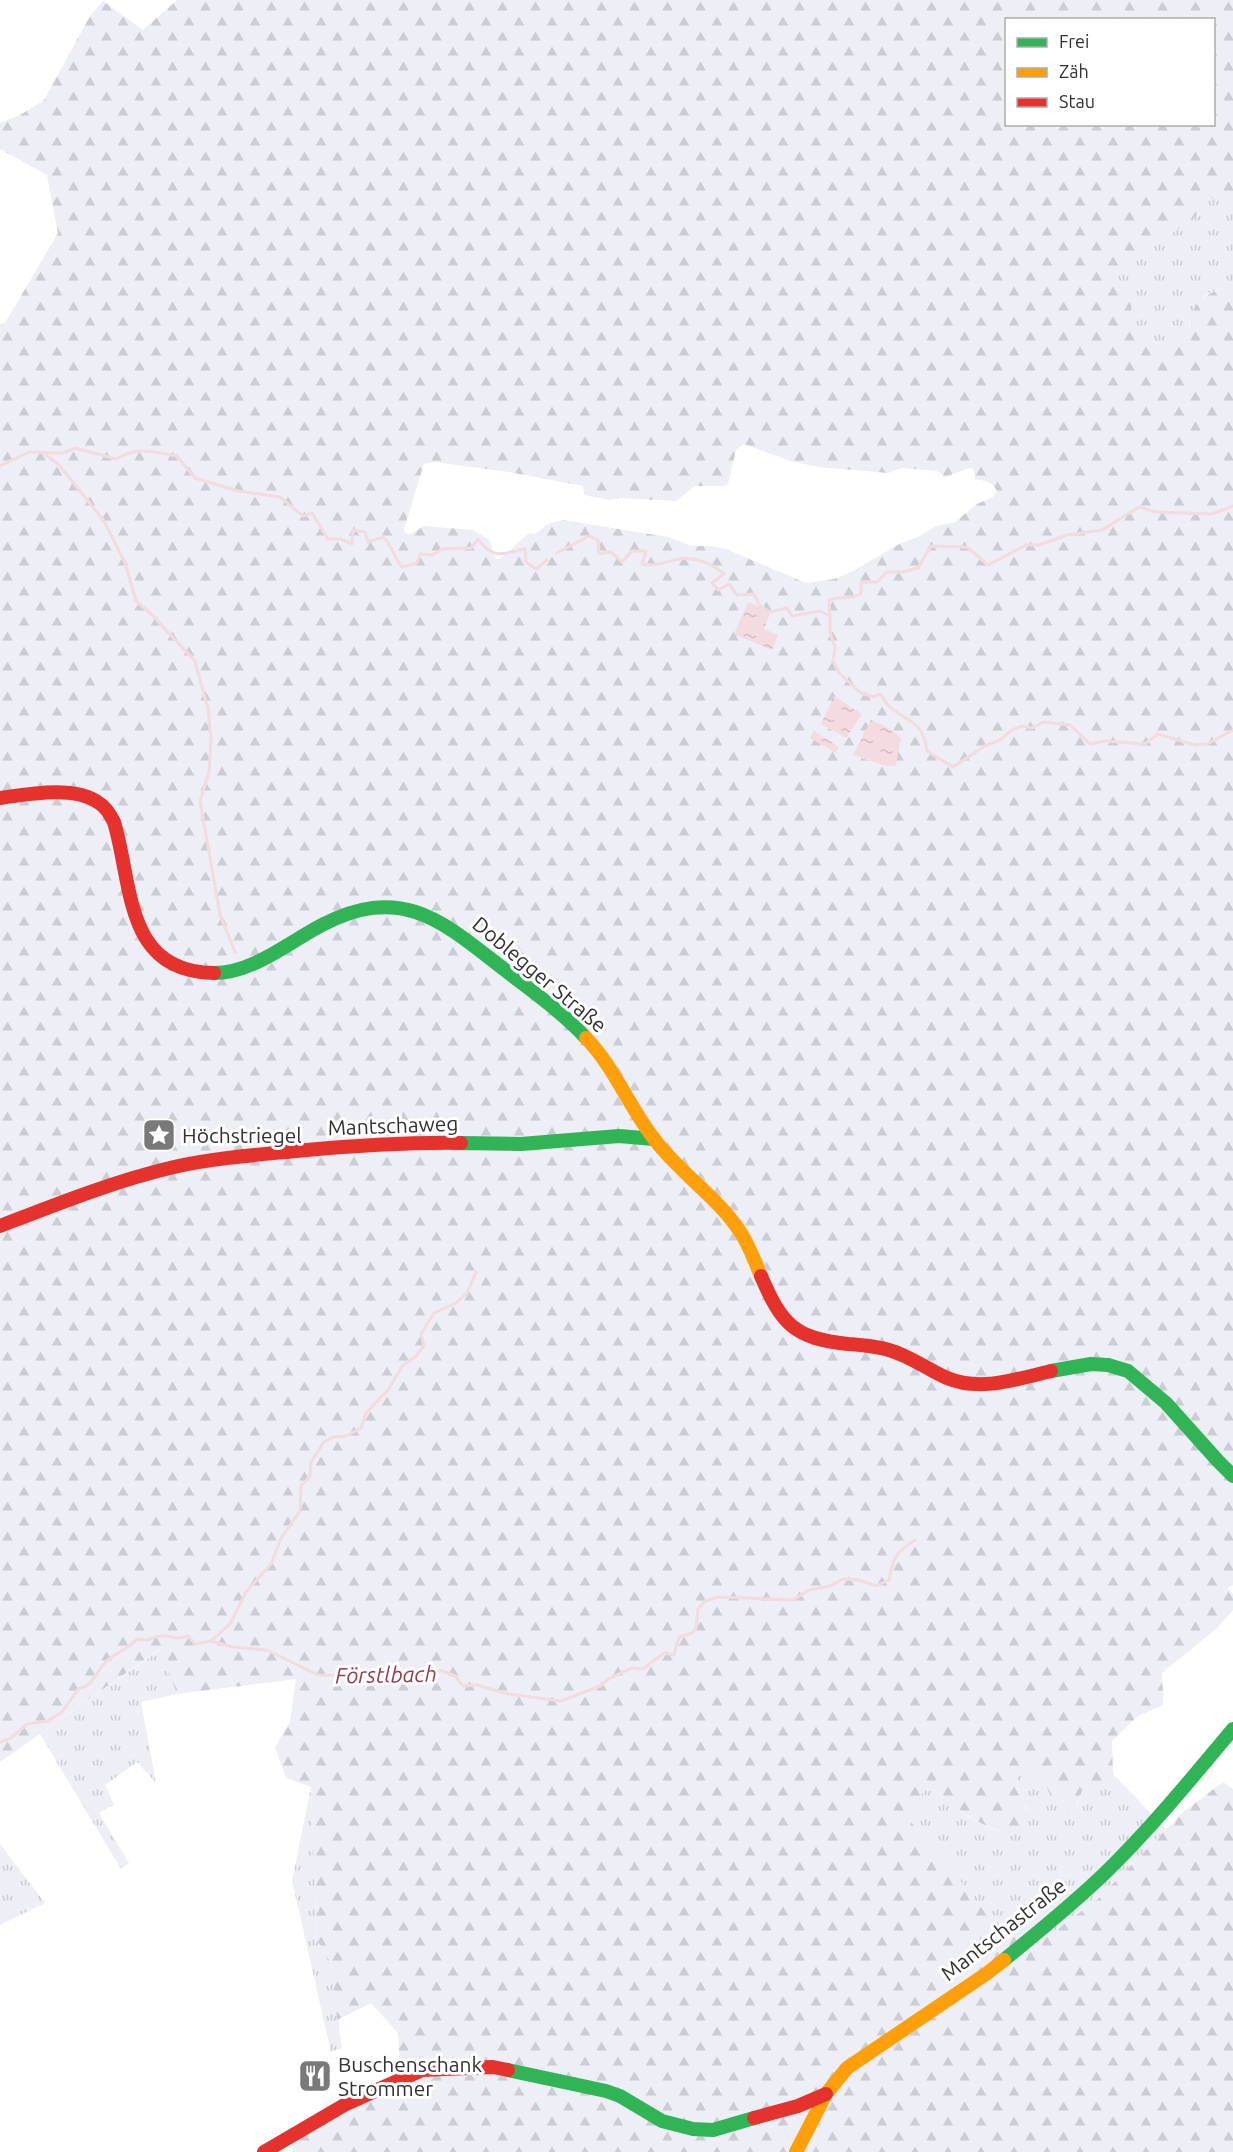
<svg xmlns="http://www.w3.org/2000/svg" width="1233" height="2152" font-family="Ubuntu,sans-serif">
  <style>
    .grass { fill: url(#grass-tufts) }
    .forest { fill: url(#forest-firs); fill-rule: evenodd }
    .water { fill: url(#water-ripples) }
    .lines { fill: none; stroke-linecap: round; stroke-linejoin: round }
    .stream { stroke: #f3dbdf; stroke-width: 3 }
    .fast { stroke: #30b455; stroke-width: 14 }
    .slow { stroke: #ff9f0a; stroke-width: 14 }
    .jam { stroke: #e5322d; stroke-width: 14 }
    .labels { text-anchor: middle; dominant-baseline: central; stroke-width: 6; stroke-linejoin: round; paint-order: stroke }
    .street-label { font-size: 21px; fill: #313131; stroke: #fff }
    .poi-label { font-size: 21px; fill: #313131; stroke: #fff; text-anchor: start }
    .water-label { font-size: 22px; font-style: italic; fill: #963c4a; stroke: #fff }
  </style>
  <defs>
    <pattern id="grass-tufts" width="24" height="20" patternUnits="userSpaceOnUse" patternTransform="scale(1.5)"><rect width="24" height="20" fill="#edeef6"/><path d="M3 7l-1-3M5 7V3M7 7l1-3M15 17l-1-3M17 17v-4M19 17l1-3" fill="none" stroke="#cccdd3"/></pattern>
    <pattern id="forest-firs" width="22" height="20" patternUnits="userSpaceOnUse" patternTransform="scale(1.5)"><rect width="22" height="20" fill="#edeef6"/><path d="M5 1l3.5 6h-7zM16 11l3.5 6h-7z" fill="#cccdd3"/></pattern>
    <pattern id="water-ripples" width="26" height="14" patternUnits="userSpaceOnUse" patternTransform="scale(1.5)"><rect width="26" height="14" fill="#f3dbdf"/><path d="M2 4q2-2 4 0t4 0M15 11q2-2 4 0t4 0" fill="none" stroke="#d1bcc0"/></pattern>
  </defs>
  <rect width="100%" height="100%" fill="#fff"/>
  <g class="grass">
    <path d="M 1211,198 L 1233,198 L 1233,283 L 1205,295 L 1189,323 L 1189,336 L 1172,347 C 1159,344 1136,339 1132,324 C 1130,318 1132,311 1131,305 C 1130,300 1119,281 1116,274 L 1153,245 L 1193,219 Z"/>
    <polygon points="161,1649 177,1694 141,1702 156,1783 137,1762 105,1785 114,1805 99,1813 129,1863 121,1869 40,1734"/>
    <path d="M 1031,1765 L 1043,1778 L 1051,1796 L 1063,1795 L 1068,1810 L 1077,1806 L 1082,1791 L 1100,1787 L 1113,1774 L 1166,1829 L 1098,1899 L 1032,1948 L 1005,1928 L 987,1910 L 972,1901 L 958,1877 L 911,1822 C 910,1806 916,1798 928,1788 C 942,1792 951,1803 962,1812 C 978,1824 994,1831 1014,1834 L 1027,1809 C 1019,1793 1014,1784 1021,1767 Z"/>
    <polygon points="311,1787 317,1940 331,1963 342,2048 331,2052 292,1881"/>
    <polygon points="0,1844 45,1903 0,1925"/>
  </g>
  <path class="forest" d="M 177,0 L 1233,0 L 1233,198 L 1211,198 L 1193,219 L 1153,245 L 1116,275 C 1119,281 1130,300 1131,305 C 1132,311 1130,318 1132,324 C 1136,339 1158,344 1172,347 L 1189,336 C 1190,300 1203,296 1233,283 L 1233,1585 L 1227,1588 L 1233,1594 L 1233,1610 L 1216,1629 L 1162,1673 C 1161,1685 1165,1692 1163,1705 L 1138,1716 L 1112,1741 L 1113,1774 L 1100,1787 L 1082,1791 L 1073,1814 L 1068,1810 L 1063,1795 L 1051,1797 L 1043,1778 L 1031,1765 L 1021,1767 C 1013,1786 1020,1790 1025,1806 C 1027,1812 1025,1820 1024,1827 L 1014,1834 C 995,1831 980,1824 964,1813 C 952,1805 943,1792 928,1788 C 916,1798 910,1806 911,1822 L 958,1877 L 972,1901 L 987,1910 L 1005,1928 L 1032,1948 L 1098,1899 L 1183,1812 L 1223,1782 L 1233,1789 L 1233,2152 L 292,2152 L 294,2140 L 401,2081 L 398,2033 L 371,2003 L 337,2020 L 331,1963 L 317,1940 L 311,1787 L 286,1778 L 275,1747 L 290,1722 L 296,1679 L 177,1694 L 160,1649 L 0,1762 L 0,324 L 5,323 L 58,233 L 47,175 L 0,149 L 0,123 L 20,115 L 44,100 L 90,16 L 103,1 L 143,30 ZM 1006,20 L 1214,20 L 1214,124 L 1006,124 ZM 744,444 L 790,461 L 819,467 L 888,473 L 902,468 L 937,471 L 945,477 L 970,468 L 974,469 L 975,479 C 985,481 992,481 997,491 L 993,497 L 977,504 L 955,522 L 936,526 L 918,537 L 901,543 L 853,571 L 834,579 L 806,583 L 726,549 L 711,546 L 691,546 L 668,537 L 563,520 L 548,524 L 535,534 L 529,533 L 500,559 L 496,559 L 489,540 L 473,530 L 424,526 L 409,535 L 405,533 L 404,529 L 424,464 L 434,462 L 509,472 L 583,486 L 584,495 L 609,500 L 619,498 L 676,501 L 695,486 L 724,486 L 728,484 L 736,450 ZM 748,602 L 764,629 L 735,634 ZM 835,697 L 846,738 L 821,724 ZM 901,737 L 895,766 L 885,766 L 853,755 Z"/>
  <g class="water">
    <polygon points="748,602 771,611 764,629 778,635 772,650 734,634"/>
    <polygon points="834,696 862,714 846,738 821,724"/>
    <polygon points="871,720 883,725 901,737 896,766 885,766 853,755"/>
    <polygon points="814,731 839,747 836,753 810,738"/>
  </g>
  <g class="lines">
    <g class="stream">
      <polyline points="45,454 59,465 104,521 125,563 136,601 149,612 195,661 208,709 211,739 209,772 200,801 220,915 235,952"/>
      <path d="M 0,466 L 29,452 L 63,453 L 75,448 L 116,459 C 138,446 153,452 177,456 L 195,478 L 238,491 L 280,497 L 303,516 L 312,513 L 328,539 L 341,539 L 352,544 L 353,530 L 365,532 L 368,542 L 383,537 C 393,546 393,557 402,567 L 417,563 L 420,554 L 432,555 L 442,549 L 471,548 L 478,539 C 493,560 502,554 525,549 L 526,562 L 536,569 L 547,560"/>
      <path d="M 557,553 L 589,536 L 598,540 L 599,554 L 611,552 L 622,562 L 632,551 L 646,551 L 642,564 C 656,567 666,561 680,559 C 696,557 712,564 724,574 L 712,583 L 718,590 L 729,584 L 737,595 L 754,594 L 760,606 L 770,612 L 787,608 L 792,616 L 820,611 L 830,616 L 830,632 L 835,648 L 833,661 L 840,674 L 861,693 L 873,697 L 880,694 C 883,698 886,703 889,706 C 907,723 923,719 927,751 L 953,767 L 985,746 L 1000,740 L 1012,730 L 1021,726 L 1032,728 L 1043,722 L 1070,725 L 1090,744 L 1105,741 L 1145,744 L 1158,734 L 1195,745 L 1207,744 L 1233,730"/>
      <path d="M 830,616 L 829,600 C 842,596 849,600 861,594 L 861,582 L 877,582 L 887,572 L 903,572 L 918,568 L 931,546 L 967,547 L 988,565 L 1026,545 L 1039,545 L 1067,535 L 1102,530 L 1139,507 L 1155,512 L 1212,514 L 1233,506"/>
      <polyline points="211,1641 230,1624 246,1592 271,1564 281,1538 300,1511 301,1486 310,1476 311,1462 324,1442 333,1437 346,1436 361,1428 366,1413 388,1390 403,1365 415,1357 424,1346 421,1334 434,1313 456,1303 467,1293 476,1272"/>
      <path d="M 0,1742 L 11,1738 L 27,1724 L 48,1721 L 62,1712 L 79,1688 C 93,1686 95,1674 103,1665 C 112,1653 127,1651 137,1639 C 153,1642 150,1636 162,1636 C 174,1635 173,1641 188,1636 L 195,1644 L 211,1641 L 232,1647 L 267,1650 L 318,1675 L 409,1676 L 430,1670 L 443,1671 L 455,1676 L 463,1686 L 477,1685 L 508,1694 L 561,1701 L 600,1686 L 610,1678 L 632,1668 L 643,1669 L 664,1653 L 674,1655 L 679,1637 L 692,1633 L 696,1628 L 698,1609 L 705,1601 L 718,1597 L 793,1600 L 809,1590 L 830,1586 L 843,1579 L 859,1580 L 876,1586 L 889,1580 C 893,1558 895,1553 915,1540"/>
    </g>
    <g class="fast">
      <path d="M 214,973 C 253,973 289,942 322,925 C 403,883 443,922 505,970 C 533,992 562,1012 586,1038"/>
      <polyline points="461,1143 521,1144 619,1136 654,1139"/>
      <polyline points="1051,1371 1091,1364 1108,1365 1128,1371 1166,1403 1218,1461 1233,1476"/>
      <path d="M 1004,1960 C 1038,1932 1073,1904 1105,1873 C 1151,1828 1192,1778 1233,1729"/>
      <polyline points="508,2070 606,2091 620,2096 662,2121 693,2129 713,2130 754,2118"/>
    </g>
    <g class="slow">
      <path d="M 586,1038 C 615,1068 629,1107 655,1140 C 680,1173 716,1196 739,1230 C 749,1244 754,1260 761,1276"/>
      <polyline points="796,2152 826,2094 847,2068 986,1974 1004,1960"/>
    </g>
    <g class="jam">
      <path d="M 0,798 C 28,794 75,785 99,803 C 106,807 110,814 114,822 C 133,885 124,972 214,973"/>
      <path d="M 0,1226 C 57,1204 114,1181 174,1167 C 214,1158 255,1155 296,1151 C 351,1146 406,1142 461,1143"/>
      <path d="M 761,1276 C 782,1325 794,1338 848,1344 C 862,1345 876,1346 889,1350 C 910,1356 927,1369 947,1378 C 981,1392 1017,1379 1051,1371"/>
      <polyline points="754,2118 798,2106 826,2094"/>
      <polyline points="264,2152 346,2104 422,2070 493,2067 508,2070"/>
    </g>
  </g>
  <defs>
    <symbol id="sight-square" viewBox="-11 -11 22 22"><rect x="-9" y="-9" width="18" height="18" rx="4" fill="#797979" stroke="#fff"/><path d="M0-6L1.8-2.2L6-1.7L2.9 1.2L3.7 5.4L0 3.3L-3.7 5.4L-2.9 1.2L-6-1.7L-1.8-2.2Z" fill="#fff"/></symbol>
    <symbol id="restaurant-square" viewBox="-11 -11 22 22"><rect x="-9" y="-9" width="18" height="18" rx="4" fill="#797979" stroke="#fff"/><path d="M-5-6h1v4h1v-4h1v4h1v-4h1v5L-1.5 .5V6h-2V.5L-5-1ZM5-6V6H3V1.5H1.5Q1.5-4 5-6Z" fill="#fff"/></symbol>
  </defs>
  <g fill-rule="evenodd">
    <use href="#sight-square" x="140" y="1116" width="38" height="38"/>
    <use href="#restaurant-square" x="296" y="2057" width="38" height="38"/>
  </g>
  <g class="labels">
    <g class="street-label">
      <text transform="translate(540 974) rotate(40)">Doblegger Straße</text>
      <text transform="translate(393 1125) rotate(-2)">Mantschaweg</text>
      <text transform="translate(1003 1929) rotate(-38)">Mantschastraße</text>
    </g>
    <g class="poi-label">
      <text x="182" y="1135">Höchstriegel</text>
      <text x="338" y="2064">Buschenschank<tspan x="338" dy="24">Strommer</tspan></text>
    </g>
    <g class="water-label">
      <text transform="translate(386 1674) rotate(-1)">Förstlbach</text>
    </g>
  </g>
  <rect x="1005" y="18" width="210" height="108" fill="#ffffff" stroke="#adadad" stroke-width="1.5"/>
  <rect x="1017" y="38" width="30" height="9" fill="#30b455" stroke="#adadad" stroke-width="1.5"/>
  <text x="1059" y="48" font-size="18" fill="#313131">Frei</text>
  <rect x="1017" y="68" width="30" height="9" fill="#ff9f0a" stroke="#adadad" stroke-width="1.5"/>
  <text x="1059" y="78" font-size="18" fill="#313131">Zäh</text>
  <rect x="1017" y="98" width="30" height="9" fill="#e5322d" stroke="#adadad" stroke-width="1.5"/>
  <text x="1059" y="108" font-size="18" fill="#313131">Stau</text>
</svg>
